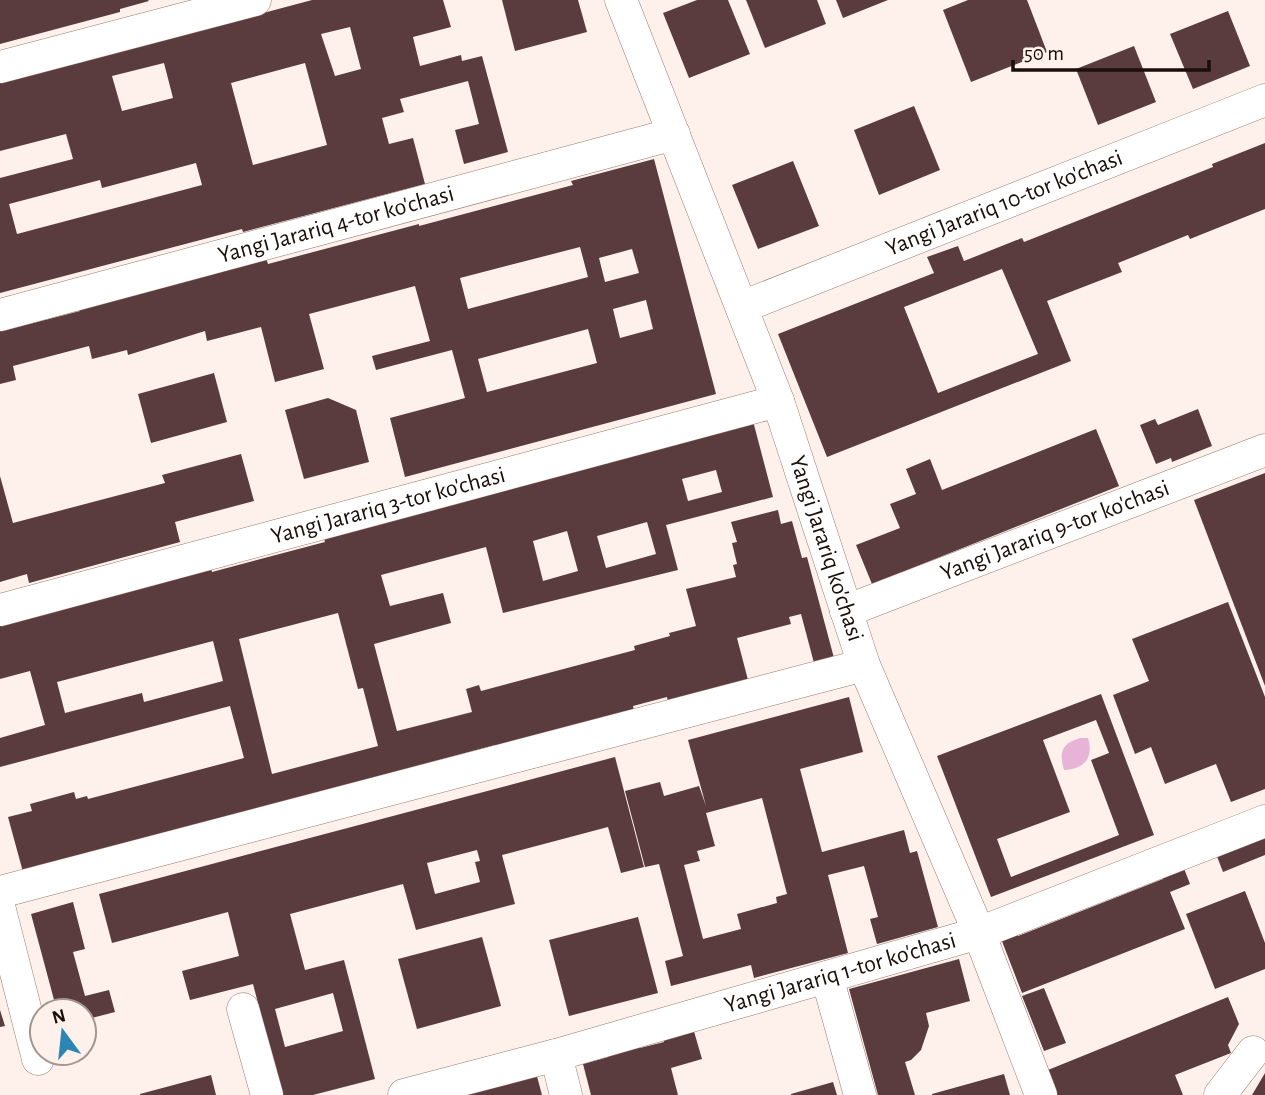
<svg xmlns="http://www.w3.org/2000/svg" width="1265" height="1095" font-family="'Alegreya Sans',sans-serif">
  <style>
    .water { fill: #e7b4d7 }
    .building { fill: #5a3c3f; fill-rule: evenodd }
    .lines { fill: none; stroke-linecap: round; stroke-linejoin: round }
    .minor-casing { stroke: #977a6c; stroke-width: 33 }
    .minor { stroke: #fff; stroke-width: 32 }
    .labels { text-anchor: middle; dominant-baseline: central; stroke-width: 7; stroke-linejoin: round; paint-order: stroke }
    .street-label { font-size: 24px; fill: #1a0f0a; stroke: #fef0ea }
  </style>
  <rect width="100%" height="100%" fill="#fef0ea"/>
  <path class="water" d="M 1080,738 L 1088,738 C 1094,758 1084,769 1064,770 C 1059,752 1061,744 1080,738 Z"/>
  <g class="building">
    <polygon points="0,0 148,0 149,1 120,9 120,12 0,44"/>
    <path d="M 312,0 L 443,0 L 451,27 L 413,37 L 420,66 L 461,55 L 462,61 L 482,56 L 508,152 L 464,164 L 455,130 L 479,124 L 468,81 L 400,99 L 404,112 L 382,118 L 389,144 L 413,138 L 425,184 L 243,232 L 242,229 L 0,293 L 0,178 L 73,159 L 66,134 L 0,151 L 0,79 L 69,65 ZM 350,27 L 361,69 L 335,76 L 321,34 ZM 164,63 L 173,98 L 122,111 L 112,76 ZM 305,63 L 327,145 L 253,165 L 231,83 ZM 196,163 L 202,185 L 17,234 L 9,204 L 100,180 L 102,188 Z"/>
    <polygon points="502,0 578,0 587,32 515,51"/>
    <polygon points="697,0 728,0 750,54 689,78 663,13"/>
    <polygon points="746,0 817,0 826,24 765,48"/>
    <polygon points="836,0 888,0 843,18"/>
    <polygon points="968,0 1027,0 1047,52 971,82 943,10"/>
    <polygon points="1228,11 1250,66 1193,89 1170,34"/>
    <polygon points="1134,46 1156,102 1098,125 1076,69"/>
    <polygon points="914,106 940,170 879,195 854,130"/>
    <path d="M 1265,143 L 1265,209 L 1190,239 L 1188,235 L 1118,263 L 1122,272 L 1047,301 L 1071,361 L 827,457 L 778,334 L 934,273 L 927,257 L 958,246 L 964,261 L 1022,238 L 1024,242 L 1213,167 L 1212,164 ZM 1002,269 L 1038,354 L 938,393 L 904,307 Z"/>
    <path d="M 654,159 L 716,394 L 405,477 L 390,418 L 465,398 L 452,350 L 376,370 L 372,356 L 430,341 L 415,286 L 309,314 L 324,369 L 275,382 L 261,327 L 207,341 L 205,331 L 128,355 L 127,350 L 92,359 L 89,346 L 13,366 L 16,380 L 0,384 L 0,326 L 2,331 L 80,311 L 78,305 L 265,255 L 268,264 L 419,224 L 419,226 L 573,185 L 571,181 ZM 580,247 L 588,277 L 468,309 L 460,278 ZM 632,249 L 639,273 L 605,282 L 599,258 ZM 646,300 L 653,329 L 620,338 L 613,309 ZM 588,329 L 597,363 L 487,392 L 478,359 Z"/>
    <polygon points="793,161 819,226 758,249 732,185"/>
    <polygon points="214,373 227,422 151,443 138,394"/>
    <polygon points="328,398 356,410 369,462 304,479 285,410"/>
    <polygon points="1198,409 1212,446 1172,462 1171,458 1156,464 1140,425 1155,419 1158,425"/>
    <path d="M 753,421 L 773,497 L 666,525 L 678,570 L 503,613 L 486,547 L 381,575 L 390,606 L 443,593 L 451,623 L 374,644 L 397,731 L 472,712 L 466,689 L 479,685 L 481,691 L 635,650 L 634,646 L 670,636 L 669,633 L 696,626 L 686,589 L 736,577 L 733,565 L 737,564 L 732,543 L 737,542 L 731,522 L 778,510 L 781,524 L 792,521 L 802,558 L 807,557 L 834,658 L 814,663 L 801,614 L 789,617 L 791,624 L 737,638 L 748,680 L 668,702 L 667,697 L 633,706 L 635,715 L 497,752 L 495,745 L 23,872 L 8,817 L 32,811 L 30,804 L 74,792 L 76,799 L 87,796 L 88,799 L 244,758 L 230,706 L 0,767 L 0,738 L 45,725 L 30,671 L 0,679 L 0,625 L 210,565 L 212,572 L 325,542 L 323,535 ZM 716,470 L 722,492 L 688,501 L 682,479 ZM 647,522 L 656,554 L 606,568 L 597,536 ZM 567,531 L 578,571 L 543,581 L 533,541 ZM 338,613 L 358,689 L 363,688 L 378,746 L 272,774 L 239,639 ZM 213,641 L 223,681 L 144,702 L 142,693 L 65,713 L 57,682 Z"/>
    <polygon points="1096,429 1119,486 872,584 856,545 900,528 890,504 916,494 906,469 930,459 942,490"/>
    <polygon points="241,454 254,501 175,522 180,542 29,583 27,574 0,582 0,476 13,523 165,483 162,475"/>
    <polygon points="1265,473 1265,686 1194,500"/>
    <polygon points="1228,602 1265,697 1265,789 1231,802 1216,764 1165,784 1151,747 1135,754 1113,695 1149,681 1132,639"/>
    <path d="M 1101,694 L 1154,835 L 991,897 L 937,756 ZM 1096,720 L 1109,753 L 1091,760 L 1119,835 L 1011,877 L 997,839 L 1070,812 L 1043,740 Z"/>
    <path d="M 849,697 L 863,752 L 800,769 L 822,852 L 904,830 L 910,853 L 917,851 L 938,927 L 877,944 L 870,919 L 878,917 L 864,866 L 828,875 L 848,953 L 754,978 L 751,965 L 671,986 L 665,961 L 683,956 L 659,864 L 645,867 L 625,791 L 660,782 L 664,796 L 699,786 L 706,806 L 688,740 ZM 762,798 L 787,894 L 776,897 L 777,903 L 737,914 L 741,929 L 703,939 L 684,865 L 700,861 L 697,851 L 715,846 L 706,813 Z"/>
    <path d="M 615,757 L 644,867 L 621,873 L 608,827 L 502,855 L 515,904 L 416,930 L 403,884 L 290,914 L 305,970 L 344,960 L 375,1079 L 313,1095 L 282,1095 L 253,984 L 190,1000 L 182,971 L 239,956 L 228,912 L 112,943 L 99,894 ZM 477,850 L 480,861 L 475,862 L 480,882 L 435,894 L 427,863 ZM 333,993 L 343,1031 L 285,1047 L 275,1009 Z"/>
    <polygon points="1265,826 1265,855 1223,872 1213,846"/>
    <polygon points="1180,858 1190,884 1170,892 1185,929 1022,993 1000,936 1016,930 1018,936 1163,879 1158,867"/>
    <polygon points="1245,891 1265,943 1265,969 1215,989 1186,914"/>
    <polygon points="73,902 85,949 73,952 85,996 109,990 115,1012 84,1020 84,1011 57,1011 31,914"/>
    <polygon points="638,917 658,993 569,1016 549,940"/>
    <polygon points="482,937 501,1006 417,1029 398,959"/>
    <polygon points="959,959 970,1001 926,1013 929,1026 921,1050 911,1060 905,1062 915,1095 878,1095 849,989"/>
    <polygon points="1044,988 1066,1043 1044,1051 1022,996"/>
    <polygon points="1228,997 1239,1024 1228,1045 1231,1053 1175,1075 1183,1095 1057,1095 1048,1070"/>
    <polygon points="0,1010 5,1026 0,1027"/>
    <polygon points="693,1028 702,1059 671,1068 678,1095 591,1095 583,1064 608,1057 606,1051 639,1042 640,1048 664,1042 662,1036"/>
    <polygon points="535,1069 542,1095 440,1095"/>
    <polygon points="1265,1073 1265,1095 1252,1095"/>
    <polygon points="1004,1074 1010,1095 932,1095 932,1094"/>
    <polygon points="211,1075 216,1095 140,1095 140,1094"/>
    <polygon points="833,1082 837,1095 791,1095 791,1094"/>
  </g>
  <g class="lines">
    <defs>
      <g id="minor">
        <path id="s1" d="M 621,0 L 778,401 L 864,665 L 979,933 L 1041,1095"/>
        <polyline points="0,67 255,0"/>
        <path id="s2" d="M 742,307 L 1265,100"/>
        <path id="s3" d="M 0,315 L 674,134"/>
        <path id="s4" d="M 0,610 L 778,401"/>
        <path id="s5" d="M 846,611 L 1265,450"/>
        <polyline points="0,892 864,665"/>
        <polyline points="0,910 38,1059"/>
        <polyline points="827,977 860,1095"/>
        <polyline points="243,1009 267,1095"/>
        <polyline points="556,1055 566,1095"/>
        <path id="s6" d="M 404,1095 L 556,1055 L 979,933 L 1265,821"/>
        <polyline points="1220,1095 1253,1052"/>
      </g>
    </defs>
    <use href="#minor" class="minor-casing"/>
    <use href="#minor" class="minor"/>
  </g>
  <g class="labels">
    <g class="street-label">
      <text stroke="none"><textPath href="#s2" startOffset="282">Yangi Jarariq 10-tor ko'chasi</textPath></text>
      <text stroke="none"><textPath href="#s3" startOffset="348">Yangi Jarariq 4-tor ko'chasi</textPath></text>
      <text stroke="none"><textPath href="#s4" startOffset="402">Yangi Jarariq 3-tor ko'chasi</textPath></text>
      <text stroke="none"><textPath href="#s5" startOffset="224">Yangi Jarariq 9-tor ko'chasi</textPath></text>
      <text stroke="none"><textPath href="#s1" startOffset="586">Yangi Jarariq ko'chasi</textPath></text>
      <text stroke="none"><textPath href="#s6" startOffset="453">Yangi Jarariq 1-tor ko'chasi</textPath></text>
    </g>
  </g>
  <g transform="translate(63 1032) rotate(345)"><circle r="33" fill="#fef0ea" stroke="#a39690" stroke-width="2"/>
  <path d="M0-5L12 26L0 18L-12 26Z" fill="#2c86b4"/>
  <text y="-10" font-size="19" font-weight="bold" text-anchor="middle" fill="#1a0f0a">N</text>
  </g>
  <path d="M1013 60v10h196v-10" fill="none" stroke="#1a0f0a" stroke-width="3.5"/>
  <text x="1024" y="60" font-size="21" fill="#1a0f0a" stroke="#fef0ea" stroke-width="5" paint-order="stroke">50 m</text>
</svg>
